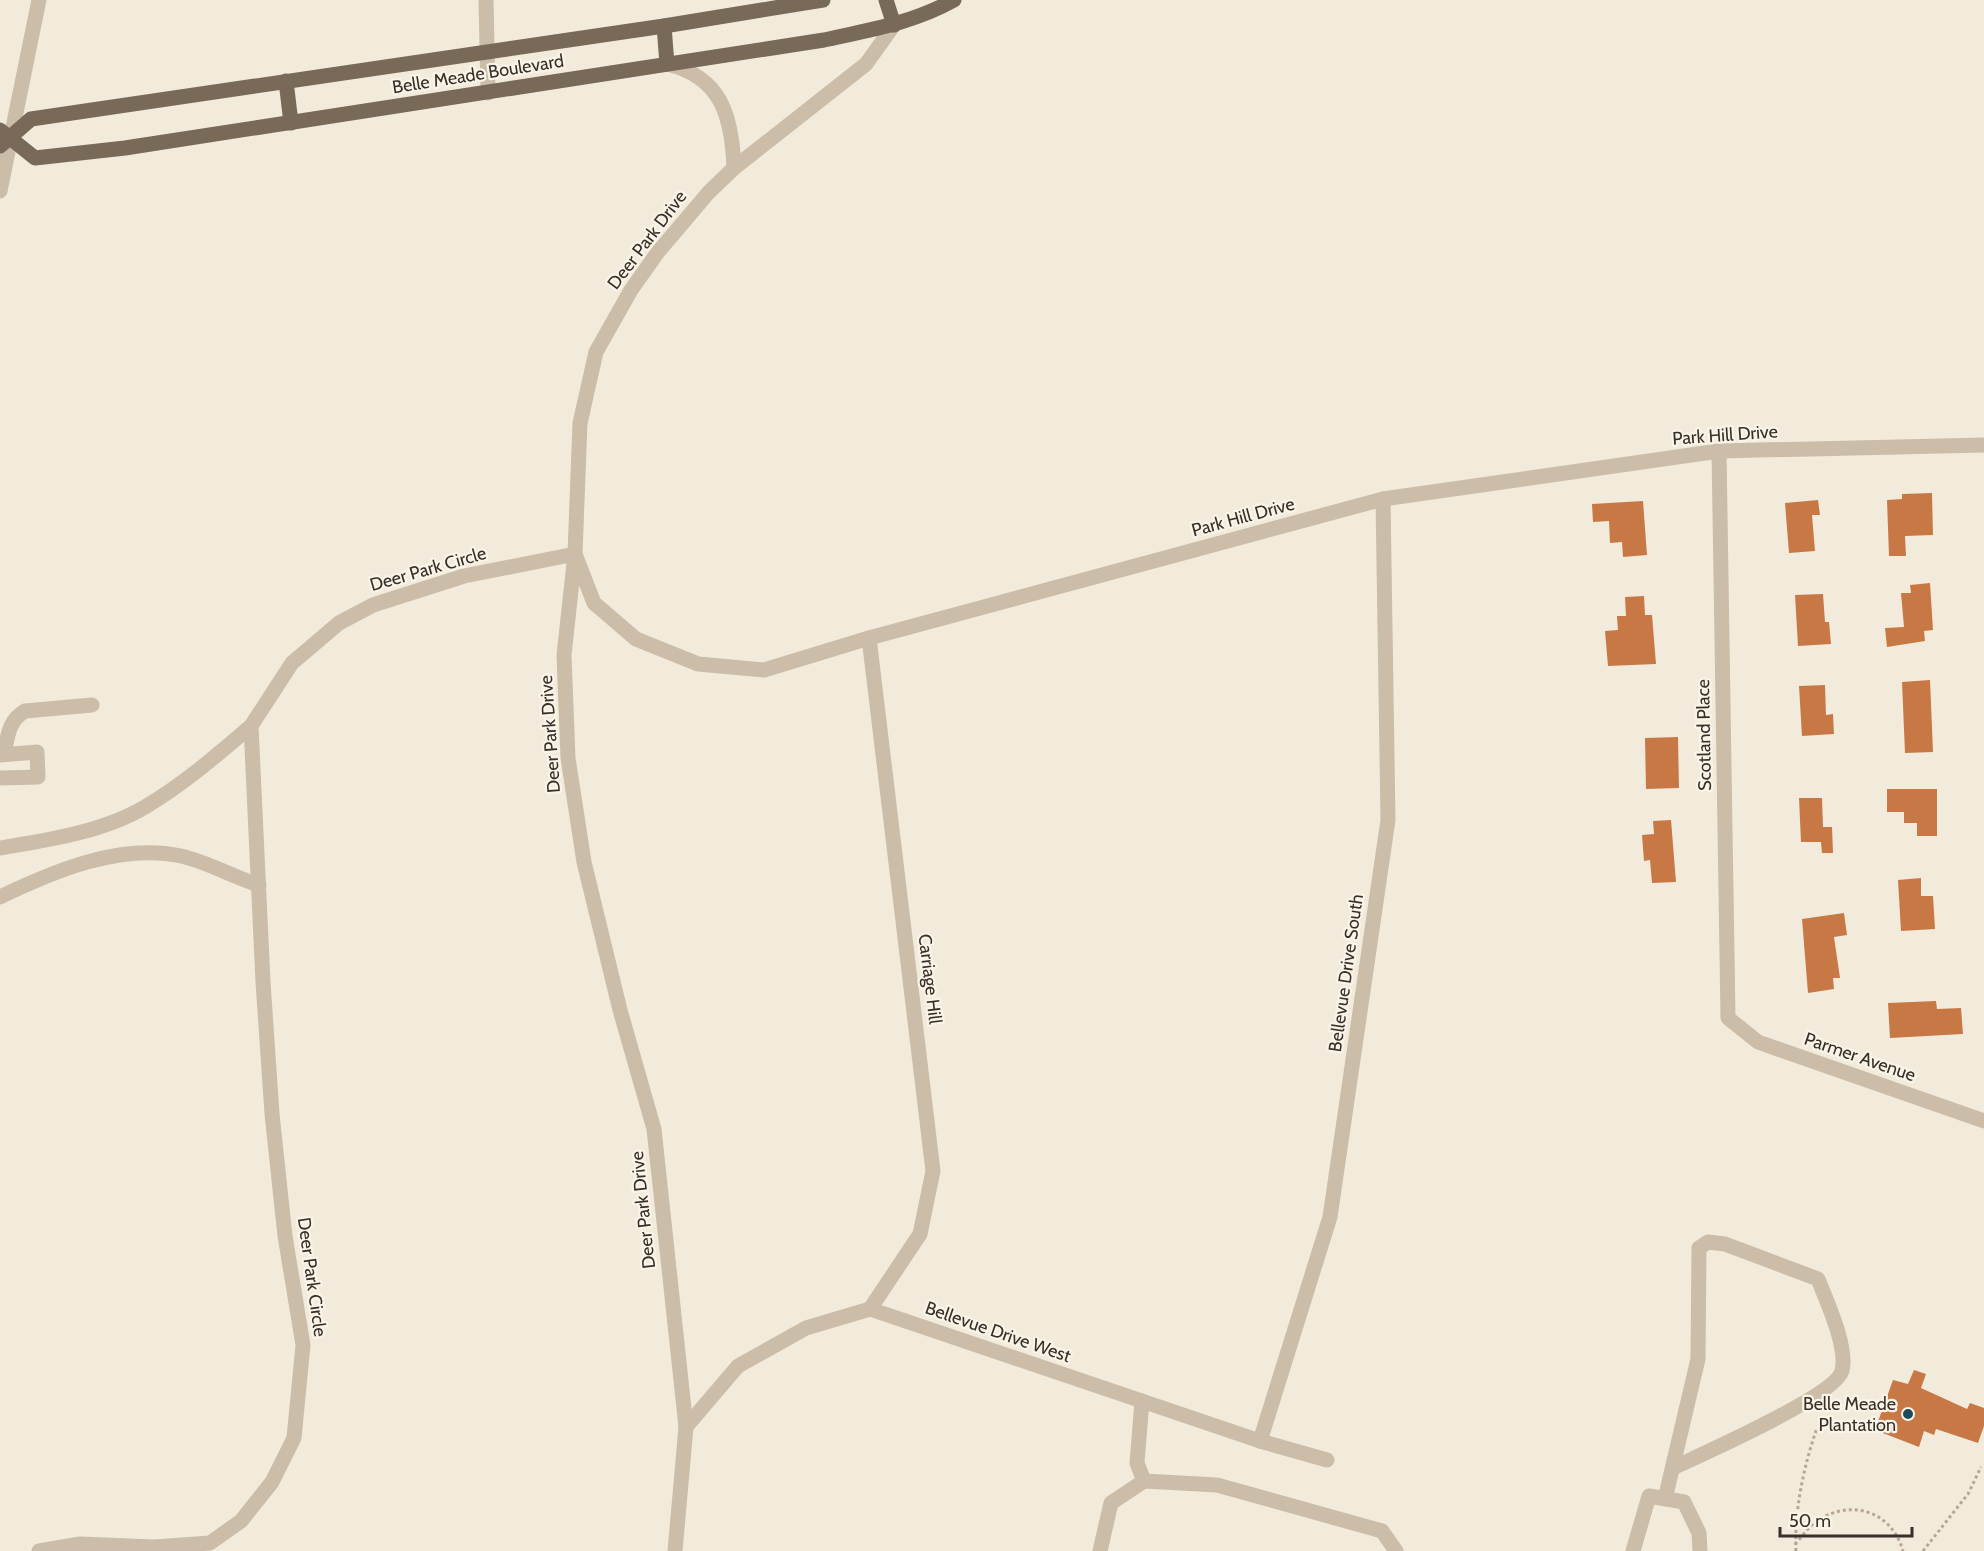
<svg xmlns="http://www.w3.org/2000/svg" width="1984" height="1551" font-family="Cabin,sans-serif">
  <style>
    .building { fill: #c87844 }
    .lines { fill: none; stroke-linecap: round; stroke-linejoin: round }
    .path { stroke: #b7a792; stroke-width: 3; stroke-dasharray: 3 3; stroke-linecap: butt }
    .minor { stroke: #cbbda7; stroke-width: 15 }
    .major { stroke: #796959; stroke-width: 15 }
    .poi-dot { fill: #1d4c59; stroke: #faf4e8; stroke-width: 2 }
    .labels { text-anchor: middle; dominant-baseline: central; stroke-width: 4.5; stroke-linejoin: round; paint-order: stroke }
    .street-label { font-size: 18px; fill: #372f28; stroke: #faf4e8 }
    .poi-label { font-size: 18px; fill: #372f28; stroke: #faf4e8; text-anchor: end }
  </style>
  <rect width="100%" height="100%" fill="#f2ebdc"/>
  <g class="building">
    <polygon points="1932,493 1933,535 1905,536 1906,556 1889,556 1887,500 1902,499 1902,494"/>
    <polygon points="1818,500 1820,515 1812,515 1815,551 1789,553 1785,503"/>
    <polygon points="1643,501 1647,555 1623,557 1622,542 1610,543 1609,521 1593,522 1592,504"/>
    <polygon points="1930,583 1933,630 1924,631 1925,641 1887,647 1885,628 1904,627 1901,593 1911,593 1910,585"/>
    <polygon points="1823,594 1825,622 1829,622 1831,644 1798,646 1795,595"/>
    <polygon points="1644,596 1645,615 1652,615 1656,664 1608,666 1605,631 1618,630 1617,616 1626,616 1625,597"/>
    <polygon points="1930,680 1933,752 1905,753 1902,682"/>
    <polygon points="1825,685 1826,715 1833,714 1834,734 1802,736 1799,686"/>
    <polygon points="1678,737 1679,788 1646,789 1645,738"/>
    <polygon points="1887,789 1937,789 1937,836 1917,836 1917,823 1904,823 1904,812 1887,812"/>
    <polygon points="1799,798 1822,798 1823,827 1832,827 1833,853 1822,853 1821,842 1801,842"/>
    <polygon points="1671,820 1676,882 1652,883 1650,860 1644,861 1642,835 1654,834 1653,821"/>
    <polygon points="1921,878 1921,896 1933,896 1935,929 1901,931 1898,880"/>
    <polygon points="1844,913 1847,935 1834,937 1840,978 1833,978 1834,989 1808,993 1802,919"/>
    <polygon points="1936,1001 1937,1009 1961,1008 1963,1034 1890,1038 1888,1003"/>
    <polygon points="1914,1370 1926,1374 1921,1388 1967,1409 1970,1403 1984,1408 1984,1426 1978,1443 1936,1429 1934,1435 1924,1431 1919,1447 1875,1430 1893,1380 1908,1384"/>
  </g>
  <g class="lines">
    <g class="path">
      <path d="M 1795,1544 C 1801,1538 1807,1529 1814,1523 C 1848,1498 1891,1509 1903,1551"/>
      <path d="M 1796,1551 C 1794,1511 1804,1465 1817,1428"/>
      <polyline points="1923,1551 1968,1494 1981,1467"/>
    </g>
    <g class="minor">
      <polyline points="486,0 488,93"/>
      <path d="M 667,64 C 722,77 732,117 734,168"/>
      <polyline points="0,191 39,0"/>
      <polyline points="1719,451 1728,1018 1758,1042 1984,1121"/>
      <polyline points="869,638 933,1171 920,1234 870,1309"/>
      <path d="M 4,754 C 8,736 8,721 25,711 L 92,705"/>
      <polyline points="0,755 37,752 38,777 0,778"/>
      <path d="M 0,848 C 48,840 103,832 145,807 C 184,784 217,755 251,726"/>
      <path d="M 0,897 C 54,871 120,843 181,856 C 208,862 233,877 259,885"/>
      <polyline points="1142,1401 1137,1463 1144,1481"/>
      <polyline points="686,1427 738,1366 806,1328 870,1309 1260,1441 1327,1460"/>
      <polyline points="1260,1441 1330,1217 1388,820 1383,499"/>
      <path d="M 1665,1499 L 1698,1359 L 1699,1248 L 1708,1242 L 1725,1244 L 1818,1279 C 1827,1302 1848,1347 1842,1371 C 1835,1396 1702,1454 1673,1468"/>
      <polyline points="39,1551 80,1544 154,1547 210,1543 241,1521 272,1482 294,1438 303,1345 285,1236 272,1114 263,982 251,726 292,663 339,623 373,605 464,576 575,554 594,603 636,639 698,664 764,670 869,638 1383,499 1719,451 1984,445"/>
      <polyline points="675,1551 686,1427 654,1129 620,1010 584,862 568,758 564,655 575,554 580,423 596,352 631,290 658,252 709,192 734,168 866,64 894,25"/>
      <polyline points="1100,1551 1111,1503 1144,1481 1217,1485 1382,1531 1396,1551"/>
      <polyline points="1633,1551 1649,1496 1684,1502 1699,1533 1700,1551"/>
    </g>
    <g class="major">
      <polyline points="886,0 894,25"/>
      <polyline points="664,26 667,64"/>
      <polyline points="286,81 291,123"/>
      <path d="M 0,130 L 35,158 L 125,148 L 824,40 C 869,30 913,23 954,0"/>
      <polyline points="0,146 31,119 664,26 823,0"/>
    </g>
  </g>
  <circle class="poi-dot" cx="1908" cy="1414" r="6"/>
  <g class="labels">
    <g class="street-label">
      <text transform="translate(478 74) rotate(-9)">Belle Meade Boulevard</text>
      <text transform="translate(647 240) rotate(-53)">Deer Park Drive</text>
      <text transform="translate(1725 435) rotate(-4)">Park Hill Drive</text>
      <text transform="translate(1243 517) rotate(-15)">Park Hill Drive</text>
      <text transform="translate(428 569) rotate(-16)">Deer Park Circle</text>
      <text transform="translate(550 734) rotate(-94)">Deer Park Drive</text>
      <text transform="translate(1704 735) rotate(-91)">Scotland Place</text>
      <text transform="translate(1346 973) rotate(-82)">Bellevue Drive South</text>
      <text transform="translate(930 979) rotate(83)">Carriage Hill</text>
      <text transform="translate(1860 1057) rotate(19)">Parmer Avenue</text>
      <text transform="translate(643 1210) rotate(-96)">Deer Park Drive</text>
      <text transform="translate(312 1277) rotate(82)">Deer Park Circle</text>
      <text transform="translate(998 1332) rotate(19)">Bellevue Drive West</text>
    </g>
    <g class="poi-label">
      <text x="1896" y="1404">Belle Meade<tspan x="1896" dy="21">Plantation</tspan></text>
    </g>
  </g>
  <path d="M1780 1527v9h132v-9" fill="none" stroke="#372f28" stroke-width="3"/>
  <text x="1789" y="1527" font-size="18" fill="#372f28" stroke="#faf4e8" stroke-width="4.5" paint-order="stroke">50 m</text>
</svg>
